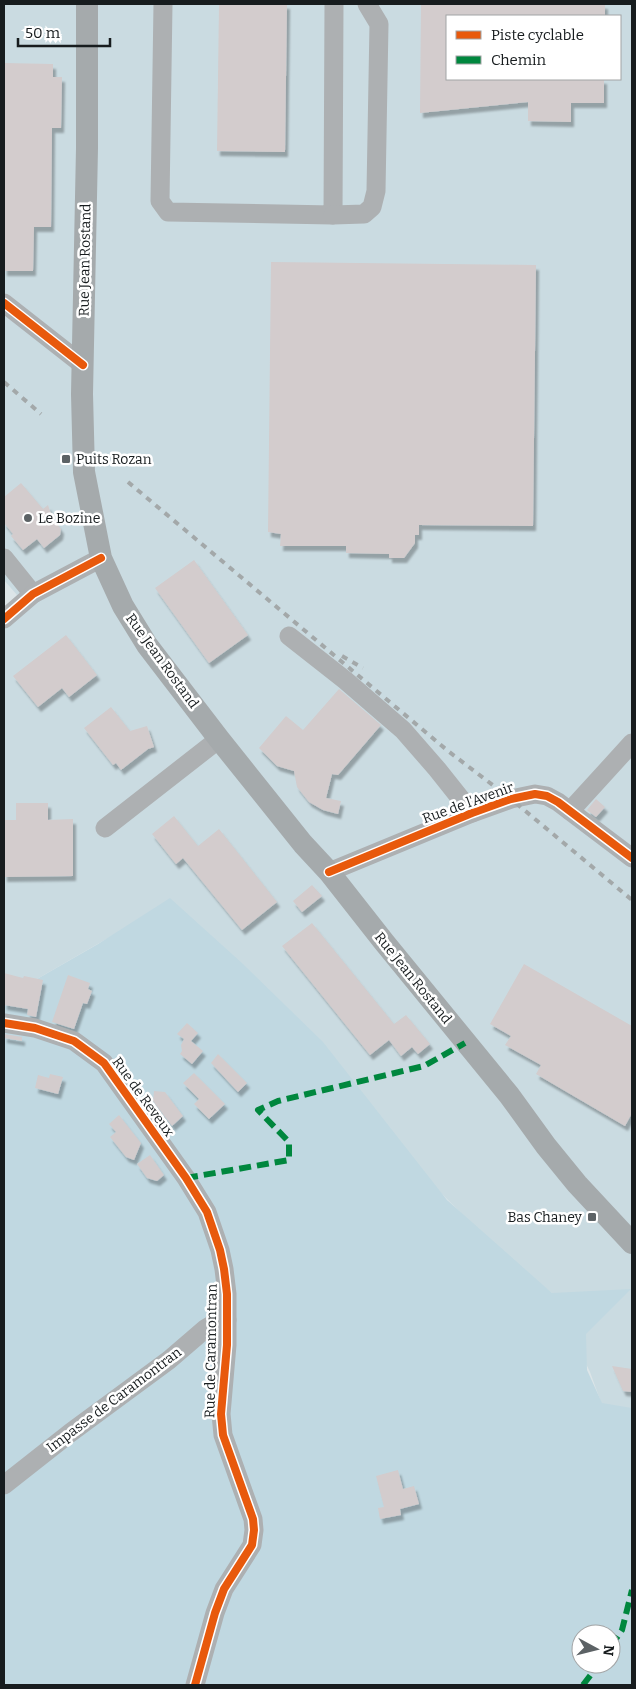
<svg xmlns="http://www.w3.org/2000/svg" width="636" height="1689" font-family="Bitter,serif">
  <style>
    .built { fill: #cadbe1; fill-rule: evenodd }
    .green { fill: #c0d8e1; fill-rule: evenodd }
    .building { fill: #d3cccd; filter: url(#shadow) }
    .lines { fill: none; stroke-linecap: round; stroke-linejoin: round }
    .minor { stroke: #adb0b2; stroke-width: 19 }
    .major { stroke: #a5aaac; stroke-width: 22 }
    .rail { stroke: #a3a8a9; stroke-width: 4; stroke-dasharray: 6 6; stroke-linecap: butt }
    .quiet { stroke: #00873e; stroke-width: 6; stroke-dasharray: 12 6; stroke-linecap: butt }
    .cycleway-casing { stroke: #fff; stroke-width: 11 }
    .cycleway { stroke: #e8590c; stroke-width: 8 }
    .poi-dot { fill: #5c6265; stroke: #fff; stroke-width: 2 }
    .labels { text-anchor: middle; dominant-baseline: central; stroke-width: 5; stroke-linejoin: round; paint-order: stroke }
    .street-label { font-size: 14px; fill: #171c1e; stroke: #fff }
    .poi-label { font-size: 14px; fill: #171c1e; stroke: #fff; text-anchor: start }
  </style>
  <defs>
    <filter id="shadow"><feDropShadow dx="3" dy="5" stdDeviation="1" flood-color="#0004"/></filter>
  </defs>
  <rect width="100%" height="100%" fill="#dce5e8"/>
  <path class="built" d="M 4,4 L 632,4 L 632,1411 L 602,1405 L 590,1372 L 553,1294 L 489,1241 L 409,1161 L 172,901 L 4,998 L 4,617 L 17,595 L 4,580 ZM 447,16 L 620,16 L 620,79 L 447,79 Z"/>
  <path class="green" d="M 170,898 L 243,964 L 323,1042 L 447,1200 L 552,1293 L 631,1289 L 586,1334 L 587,1370 L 602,1403 L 632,1408 L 632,1685 L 4,1685 L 4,998 L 98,944 ZM 581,1634 L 611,1634 L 611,1664 L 581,1664 Z"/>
  <g class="building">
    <polygon points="219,4 287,4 285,152 217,151"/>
    <polygon points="421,4 605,4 605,16 447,16 447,79 604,79 604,103 571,103 571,122 528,121 528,102 420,113"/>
    <polygon points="4,63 53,64 53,77 62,77 61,128 52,128 51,227 34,227 33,271 4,271"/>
    <polygon points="271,262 536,265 533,526 419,525 419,535 415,535 415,543 404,558 389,558 389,554 346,553 346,546 280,546 281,534 268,532"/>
    <polygon points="21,483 43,509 48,505 52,517 61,529 60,535 44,548 37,539 23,550 11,536 13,534 4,523 4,497"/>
    <polygon points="194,560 248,635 209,663 155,588"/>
    <polygon points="66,635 97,675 69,697 62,688 38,707 13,676"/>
    <polygon points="339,689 381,725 338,775 332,774 326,798 341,801 338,814 323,810 309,802 297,787 294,771 277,766 259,748 286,716 303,730"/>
    <polygon points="111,707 130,731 147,726 154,747 148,749 121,770 116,763 113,765 84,728"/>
    <polygon points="596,799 605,807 596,817 587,810"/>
    <polygon points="16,803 48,803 48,820 73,819 73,876 4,877 4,820 16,820"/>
    <polygon points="174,816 198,846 219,829 277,902 242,930 183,858 176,864 152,834"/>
    <polygon points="312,885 322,896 302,912 293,901"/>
    <polygon points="312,923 394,1024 406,1015 430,1044 418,1054 412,1047 401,1056 389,1040 370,1055 282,946"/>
    <polygon points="524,964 632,1026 632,1113 625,1126 536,1074 541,1065 505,1045 511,1036 490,1024"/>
    <polygon points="4,973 23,978 24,976 43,980 36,1017 27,1015 28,1009 4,1005"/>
    <polygon points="68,975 90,983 88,989 92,991 87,1004 83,1003 74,1029 52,1022"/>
    <polygon points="187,1023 198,1033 191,1041 203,1051 192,1064 180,1054 182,1051 181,1045 184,1039 177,1034"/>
    <polygon points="4,1034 22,1037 22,1041 4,1038"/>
    <polygon points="218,1054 247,1083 238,1092 211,1063"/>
    <polygon points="194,1073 225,1104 209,1119 194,1104 199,1099 183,1083"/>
    <polygon points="50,1074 63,1077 58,1094 35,1088 38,1075 49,1078"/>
    <polygon points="154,1091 165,1092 183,1116 172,1126 153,1101"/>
    <polygon points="119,1115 141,1143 134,1160 126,1157 110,1137 116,1132 109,1124"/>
    <polygon points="150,1155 164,1175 157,1181 147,1178 137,1164"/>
    <polygon points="612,1366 632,1369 632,1392 623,1391"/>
    <polygon points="398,1470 403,1489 414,1486 419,1504 400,1509 401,1515 380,1519 378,1508 384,1507 376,1476"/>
  </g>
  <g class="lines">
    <g class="minor">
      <polyline points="163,4 160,201 168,212 333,215 334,4"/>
      <polyline points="333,215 364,214 372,207 376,191 379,24 367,4"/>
      <polyline points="4,303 83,365"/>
      <polyline points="4,558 33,594"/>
      <polyline points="4,619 33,594 101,558"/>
      <polyline points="289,636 345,680 403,730 437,769 472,813"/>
      <polyline points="570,811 632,743"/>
      <polyline points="105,828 219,739"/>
      <polyline points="329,872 472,813 511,799 535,794 547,796 558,802 632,858"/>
      <polyline points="4,1023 35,1028 74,1041 104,1063 186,1178 207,1212 220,1250 224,1269 227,1294 227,1345 221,1414 223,1435 253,1519 254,1530 252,1545 224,1589 215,1613 195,1685"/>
      <polyline points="4,1485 70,1433 169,1360 205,1329 215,1323 227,1320"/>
    </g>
    <polyline class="major" points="87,4 87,148 82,394 84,472 101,558 123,606 147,645 219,739 303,844 329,872 384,942 509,1095 546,1146 577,1184 632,1243"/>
    <g class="rail">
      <polyline points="4,382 41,414"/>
      <polyline points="128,482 448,751 511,799 632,900"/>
      <polyline points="342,656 363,668"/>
    </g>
    <g class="quiet">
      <polyline points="186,1178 289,1160 289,1142 258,1110 278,1101 424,1066 465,1043"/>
      <polyline points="611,1646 622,1630 632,1590"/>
      <polyline points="583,1685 599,1664"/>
    </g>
    <defs>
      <g id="cycleway">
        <polyline points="4,303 83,365"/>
        <polyline points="4,619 33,594 101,558"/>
        <polyline points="329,872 472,813 511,799 535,794 547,796 558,802 632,858"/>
        <polyline points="4,1023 35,1028 74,1041 104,1063 186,1178 207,1212 220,1250 224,1269 227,1294 227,1345 221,1414 223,1435 253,1519 254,1530 252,1545 224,1589 215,1613 195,1685"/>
      </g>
    </defs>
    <use href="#cycleway" class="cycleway-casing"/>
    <use href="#cycleway" class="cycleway"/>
  </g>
  <g class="poi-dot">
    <rect x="61" y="454" width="10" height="10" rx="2.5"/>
    <circle cx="28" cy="518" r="5"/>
    <rect x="587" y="1212" width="10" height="10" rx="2.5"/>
  </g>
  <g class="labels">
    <g class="street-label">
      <text transform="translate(85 260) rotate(-89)">Rue Jean Rostand</text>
      <text transform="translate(162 661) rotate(54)">Rue Jean Rostand</text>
      <text transform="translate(468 803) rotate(-20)">Rue de l'Avenir</text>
      <text transform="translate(413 978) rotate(51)">Rue Jean Rostand</text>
      <text transform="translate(143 1097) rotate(54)">Rue de Reveux</text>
      <text transform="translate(211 1351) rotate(-89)">Rue de Caramontran</text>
      <text transform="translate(114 1400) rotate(-37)">Impasse de Caramontran</text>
    </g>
    <g class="poi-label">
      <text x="76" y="459">Puits Rozan</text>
      <text x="38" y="518">Le Bozine</text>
      <text x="582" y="1217" text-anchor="end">Bas Chaney</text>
    </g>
  </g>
  <rect width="636" height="1689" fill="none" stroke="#171c1e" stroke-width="10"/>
  <rect x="446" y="15" width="175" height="65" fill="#ffffff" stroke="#a2a4a5"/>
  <rect x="456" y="31" width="25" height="8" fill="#e8590c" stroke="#a2a4a5"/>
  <text x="491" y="40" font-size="15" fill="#171c1e">Piste cyclable</text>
  <rect x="456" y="56" width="25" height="8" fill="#00873e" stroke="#a2a4a5"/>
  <text x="491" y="65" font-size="15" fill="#171c1e">Chemin</text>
  <g transform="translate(596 1649) rotate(97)"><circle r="24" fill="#ffffff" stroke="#a2a4a5"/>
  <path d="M0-4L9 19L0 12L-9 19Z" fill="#5c6265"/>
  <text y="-8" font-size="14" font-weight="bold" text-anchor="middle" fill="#171c1e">N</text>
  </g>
  <path d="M18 38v8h92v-8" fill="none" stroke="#171c1e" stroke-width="2.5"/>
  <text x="25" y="38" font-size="15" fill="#171c1e" stroke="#ffffff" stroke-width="4" paint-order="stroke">50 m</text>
</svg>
